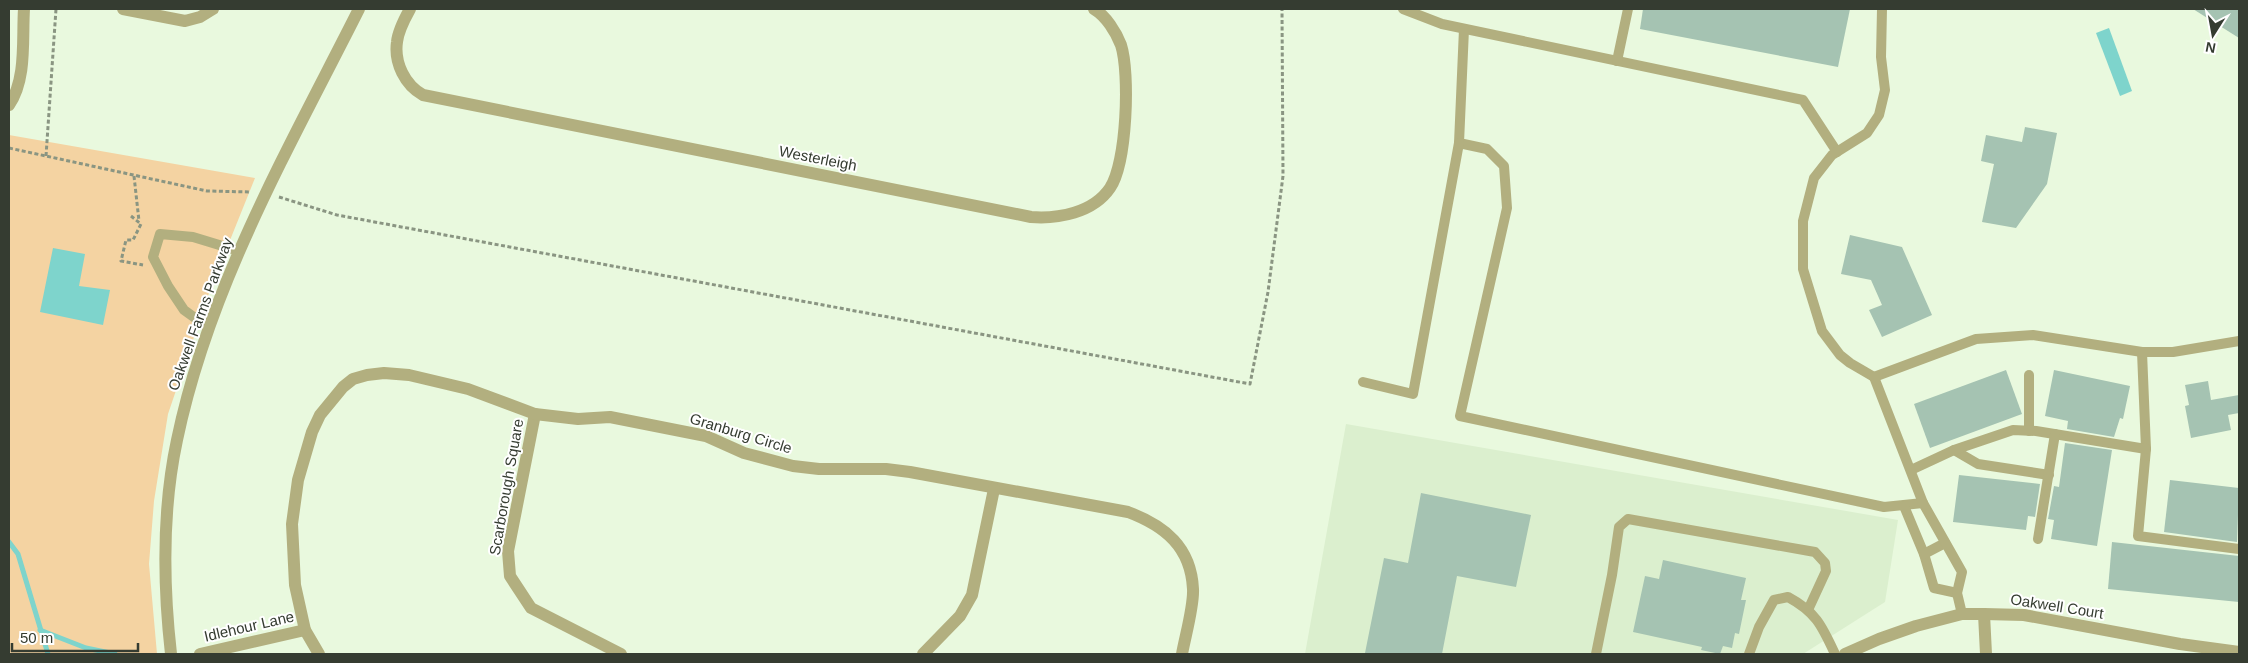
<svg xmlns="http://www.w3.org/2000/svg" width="2248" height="663" font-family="Arial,sans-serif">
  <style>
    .built { fill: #dbefce }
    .green { fill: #f4d3a2 }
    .water { fill: #7ed4cc }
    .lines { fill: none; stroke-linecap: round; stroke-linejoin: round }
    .stream { stroke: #7ed4cc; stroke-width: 5 }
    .building { fill: #a5c3b2 }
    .path { stroke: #8a9582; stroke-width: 3; stroke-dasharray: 4 2.5; stroke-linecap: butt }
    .lane { stroke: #b2af7f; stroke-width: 10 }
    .street { stroke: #b2af7f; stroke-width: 12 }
    .labels { text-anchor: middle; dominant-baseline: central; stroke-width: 4; stroke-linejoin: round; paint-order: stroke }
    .street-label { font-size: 15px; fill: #353c31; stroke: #fff }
  </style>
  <rect width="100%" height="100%" fill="#e9f9de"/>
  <polygon class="built" points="1346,424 1898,520 1885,602 1803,654 1305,654"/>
  <polygon class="green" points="9,135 255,178 210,290 168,414 154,501 149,564 157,654 9,654"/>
  <g class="water">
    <polygon points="2109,28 2132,91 2120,96 2096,33"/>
    <polygon points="53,248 85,254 79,286 110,290 103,325 40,312"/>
  </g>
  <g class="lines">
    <g class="stream">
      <polyline points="9,542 18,554 48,654"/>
      <polyline points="40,630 86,648 115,654"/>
    </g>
  </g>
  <g class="building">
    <polygon points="1643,9 1850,9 1838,67 1640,29"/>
    <polygon points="2193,9 2239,9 2239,38"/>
    <polygon points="2025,127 2057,133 2047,184 2016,228 1982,222 1994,164 1981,161 1986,135 2022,142"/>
    <polygon points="1850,235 1902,247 1932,315 1882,337 1869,310 1882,305 1871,280 1841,274"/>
    <polygon points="2006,370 2022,414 1930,448 1914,404"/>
    <polygon points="2054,370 2130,386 2123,419 2120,418 2114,437 2067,429 2068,421 2045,416"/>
    <polygon points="2208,381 2211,400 2239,395 2239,413 2228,415 2231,430 2191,438 2185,406 2189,405 2185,385"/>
    <polygon points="2065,443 2112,450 2097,546 2051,539 2054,520 2048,519 2054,486 2059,487"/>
    <polygon points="1959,475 2040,484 2035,517 2028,516 2026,530 1953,522"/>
    <polygon points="2170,480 2239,488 2237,542 2164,532"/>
    <polygon points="1421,493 1531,515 1516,587 1457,576 1442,654 1365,653 1384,558 1408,563"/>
    <polygon points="2112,542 2239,556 2239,602 2108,589"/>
    <polygon points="1663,560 1746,578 1741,600 1746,600 1739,634 1735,633 1732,648 1723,646 1720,654 1701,650 1702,647 1633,632 1645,576 1659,579"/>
  </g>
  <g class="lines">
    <g class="path">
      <polyline points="9,148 207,191 251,192"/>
      <polyline points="46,156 56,9"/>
      <polyline points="134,176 139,221"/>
      <polyline points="279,197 337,215 1250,384 1268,292 1283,176 1282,9"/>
      <polyline points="131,216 141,224 133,240 126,240 121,261 143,265"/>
    </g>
    <g class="lane">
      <polyline points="1403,9 1442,24 1803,100 1837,152"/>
      <polyline points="1464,29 1459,143 1487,149 1504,166 1507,208 1460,416 1884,507 1923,503"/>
      <polyline points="1617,61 1628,9"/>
      <polyline points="209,328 184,310 168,286 153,257 160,234 193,237 239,251"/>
      <polyline points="2142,352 2146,449 2138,536 2239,549"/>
      <polyline points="2029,375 2029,431"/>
      <polyline points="1874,377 1850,363 1840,355 1822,331 1803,269 1803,221 1814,178 1832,155 1867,133 1879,115 1885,90 1881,57 1882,9"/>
      <polyline points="1363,382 1413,394 1459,143"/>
      <polyline points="1954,450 1978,464 2049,475"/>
      <polyline points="1911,470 1954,450 2013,430 2036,431 2146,449"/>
      <polyline points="1904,506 1924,554 1934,588 1957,593"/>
      <polyline points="2038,539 2055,434"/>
      <polyline points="1924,554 1945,543"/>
      <polyline points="1962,614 1957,593 1962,572 1923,503 1874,377 1976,339 2033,335 2142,352 2173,352 2239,341"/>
      <polyline points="1596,654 1612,575 1619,527 1628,519 1815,552 1825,563 1826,571 1808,610"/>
      <path d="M 1749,654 L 1759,627 L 1774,600 L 1788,597 C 1816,612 1822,626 1835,654"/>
    </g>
    <g class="street">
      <polyline points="123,9 185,21 200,17 213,9"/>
      <path d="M 410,9 C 405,18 398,31 397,42 C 394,63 405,85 423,95 L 1031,217 C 1058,219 1093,213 1110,188 C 1127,163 1130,73 1121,45 C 1116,32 1106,16 1094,9"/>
      <path d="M 9,105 C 27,79 22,39 24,9"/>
      <polyline points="535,414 508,551 510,576 531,608 621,654"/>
      <polyline points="1984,614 1986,654"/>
      <path d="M 171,654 C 163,583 162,510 177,440 C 209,286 289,148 359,9"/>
      <polyline points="200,654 305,630"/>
      <path d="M 319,654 L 305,630 L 295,585 L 292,524 L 298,480 L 312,432 L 320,415 L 343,387 L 353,379 L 367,375 L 384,373 L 409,375 L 468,389 L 535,414 L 578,419 L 610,417 L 706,436 L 744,453 L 793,466 L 819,469 L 886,469 L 910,472 L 1128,512 C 1165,526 1191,547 1193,589 C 1194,606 1185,637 1182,654"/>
      <polyline points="923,654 960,616 972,595 994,489"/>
      <polyline points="1845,654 1879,639 1916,626 1962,614 1984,614 2024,615 2180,644 2239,652"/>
    </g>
  </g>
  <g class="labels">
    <g class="street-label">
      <text transform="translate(818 158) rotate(11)">Westerleigh</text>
      <text transform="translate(200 314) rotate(-70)">Oakwell Farms Parkway</text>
      <text transform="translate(741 433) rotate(17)">Granburg Circle</text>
      <text transform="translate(506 487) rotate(-80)">Scarborough Square</text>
      <text transform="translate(2057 606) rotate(9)">Oakwell Court</text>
      <text transform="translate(249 626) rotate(-13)">Idlehour Lane</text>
    </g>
  </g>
  <rect width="2248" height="663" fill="none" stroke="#353c31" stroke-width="20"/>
  <g transform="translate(2213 35) rotate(191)" stroke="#ffffff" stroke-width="4" paint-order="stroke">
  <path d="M0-4L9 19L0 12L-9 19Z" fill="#353c31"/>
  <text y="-8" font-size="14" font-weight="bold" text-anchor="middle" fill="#353c31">N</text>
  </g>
  <path d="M12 643v8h126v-8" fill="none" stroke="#353c31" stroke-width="2.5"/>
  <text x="20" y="643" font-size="15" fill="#353c31" stroke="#ffffff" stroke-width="4" paint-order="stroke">50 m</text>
</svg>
